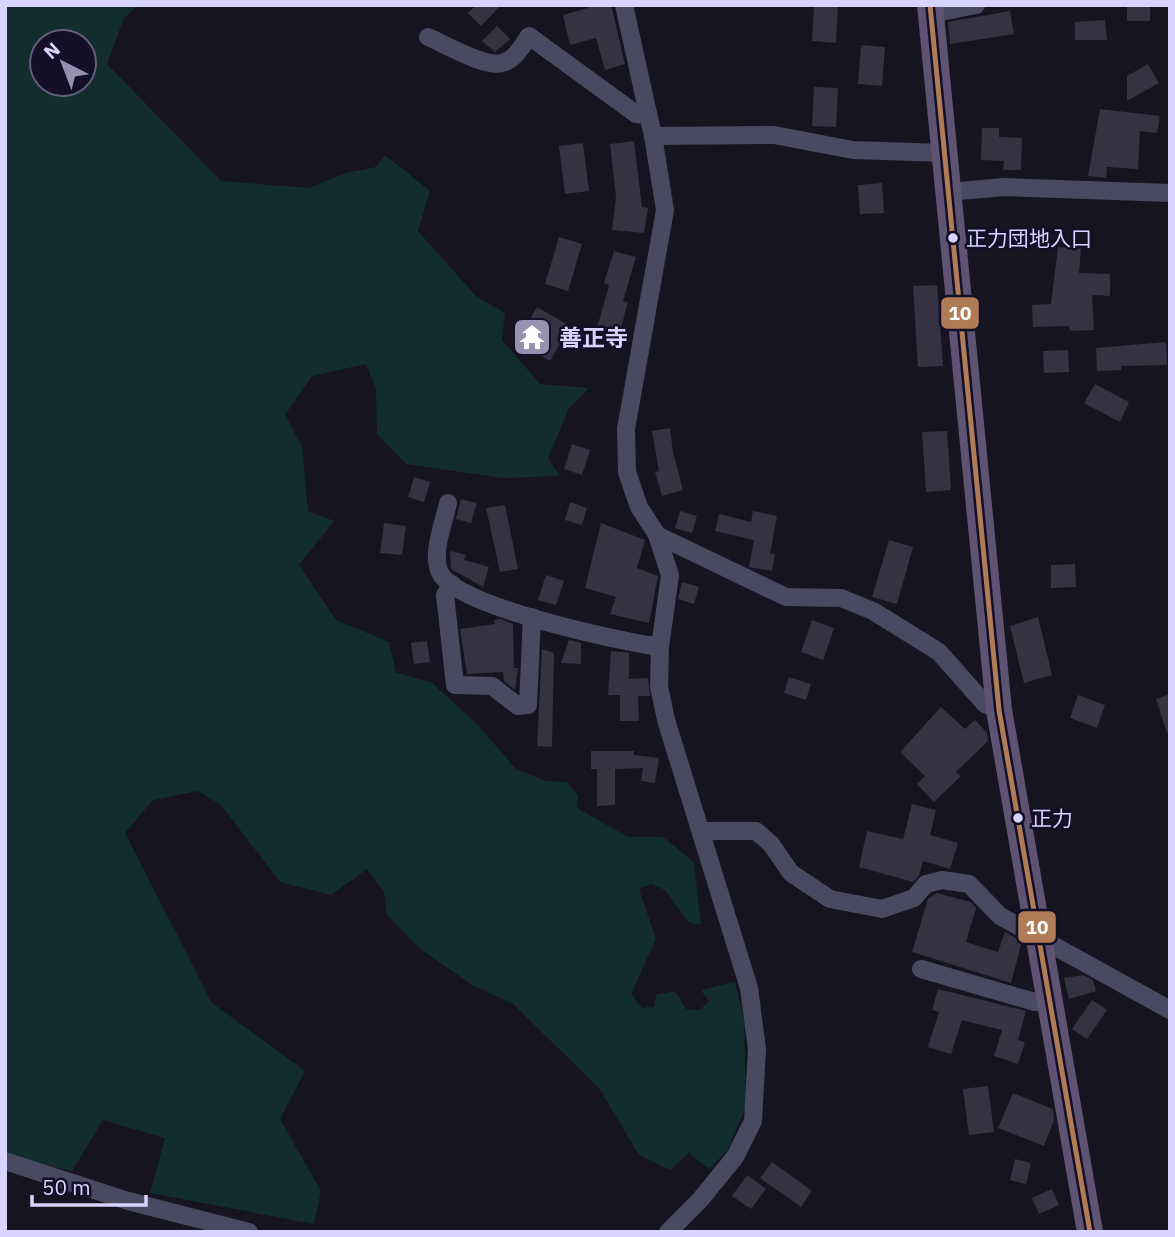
<svg xmlns="http://www.w3.org/2000/svg" width="1175" height="1237" font-family="'IBM Plex Sans','Noto Sans JP',sans-serif">
  <style>
    .green { fill: #132c2d; fill-rule: evenodd }
    .building { fill: #343243 }
    .lines { fill: none; stroke-linecap: round; stroke-linejoin: round }
    .minor { stroke: #4a4962; stroke-width: 18 }
    .primary { stroke: #5e5373; stroke-width: 26 }
    .bus-1-casing { stroke: #130f26; stroke-width: 10 }
    .bus-1 { stroke: #b07c57; stroke-width: 5 }
    .bus-dot { fill: #d9d4ff; stroke: #130f26; stroke-width: 2.5 }
    .labels { text-anchor: middle; dominant-baseline: central; stroke-width: 5; stroke-linejoin: round; paint-order: stroke }
    .bus-label { font-size: 21px; fill: #d9d4ff; stroke: #130f26; text-anchor: start }
    .poi-label { font-size: 23px; font-weight: bold; fill: #d9d4ff; stroke: #130f26; text-anchor: start }
    .line-badge { stroke: #130f26; stroke-width: 2.5 }
    .badge-label { font-size: 19px; text-anchor: middle; font-weight: bold; fill: #fff }
  </style>
  <rect width="100%" height="100%" fill="#161421"/>
  <path class="green" d="M 5,5 L 138,5 L 124,18 L 107,64 L 221,181 L 309,188 L 346,173 L 376,167 L 385,155 L 430,191 L 418,231 L 476,296 L 505,313 L 502,340 L 540,384 L 589,388 L 569,408 L 548,458 L 560,476 L 502,478 L 406,464 L 377,434 L 376,389 L 366,364 L 312,376 L 285,415 L 302,446 L 308,511 L 334,521 L 299,565 L 336,620 L 389,642 L 396,673 L 431,682 L 475,722 L 516,769 L 546,781 L 567,782 L 578,796 L 577,808 L 628,837 L 663,837 L 694,862 L 701,925 L 688,922 L 665,890 L 651,884 L 639,889 L 656,939 L 631,994 L 642,1008 L 654,1007 L 656,995 L 675,991 L 686,1009 L 699,1010 L 709,1002 L 701,990 L 735,982 L 744,1018 L 746,1107 L 727,1151 L 709,1169 L 689,1153 L 670,1170 L 639,1155 L 599,1088 L 513,1004 L 472,985 L 419,948 L 387,915 L 384,892 L 367,869 L 331,895 L 280,882 L 221,805 L 198,791 L 153,800 L 125,833 L 212,1003 L 305,1071 L 280,1119 L 321,1191 L 314,1224 L 150,1193 L 165,1138 L 103,1120 L 72,1171 L 18,1159 L 5,1149 ZM 42,42 L 84,42 L 84,84 L 42,84 Z"/>
  <g class="building">
    <polygon points="476,5 501,5 481,26 468,13"/>
    <polygon points="588,5 611,5 625,64 605,70 596,38 570,45 563,15 588,8"/>
    <polygon points="814,5 838,5 836,43 812,41"/>
    <rect x="1127" y="5" width="23" height="16"/>
    <polygon points="1010,11 1014,34 950,44 948,22"/>
    <polygon points="1105,20 1107,40 1075,40 1075,22"/>
    <polygon points="497,26 510,39 495,52 482,41"/>
    <polygon points="861,45 885,47 882,86 858,84"/>
    <polygon points="1148,64 1159,83 1127,101 1127,76"/>
    <polygon points="814,87 838,88 836,127 812,126"/>
    <polygon points="1100,109 1160,116 1157,133 1140,131 1138,169 1107,167 1106,178 1088,176"/>
    <polygon points="982,128 999,128 999,137 1022,138 1021,170 1003,170 1004,161 981,160"/>
    <polygon points="634,141 642,207 648,208 644,233 612,230 616,197 610,144"/>
    <polygon points="583,143 589,191 565,194 559,146"/>
    <polygon points="882,183 884,213 860,214 858,185"/>
    <polygon points="559,237 582,244 568,291 545,284"/>
    <polygon points="1058,247 1081,249 1079,273 1110,274 1110,296 1092,295 1094,330 1070,331 1069,326 1033,327 1032,305 1051,304"/>
    <polygon points="614,251 636,257 623,301 628,302 619,335 597,328 609,285 604,283"/>
    <polygon points="937,285 943,366 918,367 913,286"/>
    <polygon points="537,307 570,326 550,361 517,342"/>
    <polygon points="1166,342 1167,365 1121,366 1121,370 1097,371 1096,348"/>
    <polygon points="1068,350 1069,372 1044,373 1043,351"/>
    <polygon points="1095,384 1129,402 1120,422 1084,403"/>
    <polygon points="670,428 673,452 683,490 662,496 655,472 659,471 652,431"/>
    <polygon points="947,431 951,490 926,492 922,432"/>
    <polygon points="572,444 590,450 582,475 564,469"/>
    <polygon points="414,477 430,482 424,502 408,497"/>
    <polygon points="461,499 477,503 471,523 456,519"/>
    <polygon points="570,502 587,508 582,525 565,520"/>
    <polygon points="505,505 518,569 500,572 486,508"/>
    <polygon points="680,511 697,516 692,533 675,528"/>
    <polygon points="753,511 777,516 770,554 775,554 772,571 749,567 754,540 715,531 719,514 751,522"/>
    <polygon points="384,523 406,526 402,555 380,553"/>
    <polygon points="601,523 645,540 637,568 658,576 649,623 610,614 616,597 585,588"/>
    <polygon points="889,540 913,547 897,604 872,597"/>
    <polygon points="450,551 466,555 464,560 489,567 483,587 451,569"/>
    <polygon points="1075,564 1076,587 1051,588 1051,565"/>
    <polygon points="546,575 564,581 556,605 538,600"/>
    <polygon points="682,582 699,587 694,604 678,599"/>
    <polygon points="1038,617 1052,675 1024,683 1010,626"/>
    <polygon points="500,619 513,624 514,668 518,668 515,690 504,681 503,672 467,674 460,629 495,624 494,620"/>
    <polygon points="812,620 834,628 823,660 801,652"/>
    <polygon points="569,640 581,643 581,664 561,663"/>
    <polygon points="427,641 430,662 414,664 411,643"/>
    <polygon points="542,649 554,653 552,747 537,746"/>
    <polygon points="611,651 629,653 629,679 648,678 650,696 638,696 639,721 620,721 620,695 608,695"/>
    <polygon points="789,677 811,684 806,700 784,693"/>
    <polygon points="1170,694 1170,733 1167,733 1156,699"/>
    <polygon points="1078,695 1105,705 1097,728 1070,718"/>
    <polygon points="941,707 965,729 975,720 987,733 988,741 956,772 961,776 934,802 917,784 925,776 900,752"/>
    <polygon points="591,751 634,751 634,755 659,758 655,783 641,781 643,768 615,769 615,805 597,806 597,769 591,769"/>
    <polygon points="912,804 936,810 930,835 958,843 950,869 923,861 919,876 913,882 859,867 867,831 903,839"/>
    <polygon points="937,893 971,902 976,908 966,942 998,952 1005,932 1022,941 1011,983 912,952 928,899"/>
    <polygon points="1083,975 1093,980 1096,991 1069,999 1064,978"/>
    <polygon points="938,989 1026,1011 1018,1040 1025,1042 1018,1064 994,1056 1002,1030 962,1020 951,1054 928,1047 939,1012 932,1010"/>
    <polygon points="1092,1000 1107,1010 1087,1039 1072,1029"/>
    <polygon points="988,1086 994,1132 969,1135 963,1089"/>
    <polygon points="1013,1093 1053,1109 1054,1120 1044,1146 998,1128"/>
    <polygon points="1015,1159 1031,1163 1026,1184 1010,1180"/>
    <polygon points="772,1162 812,1191 801,1207 760,1178"/>
    <polygon points="747,1175 766,1189 751,1209 732,1196"/>
    <polygon points="1052,1189 1059,1205 1039,1214 1032,1198"/>
  </g>
  <g class="lines">
    <g class="minor">
      <polyline points="624,5 653,136 665,210 626,429 627,472 639,507 657,535 670,575 660,647 659,686 666,720 749,988 757,1049 753,1121 735,1157 700,1200 668,1232"/>
      <polyline points="931,14 976,5"/>
      <path d="M 428,37 C 445,44 485,68 502,63 C 515,60 522,46 529,36 L 636,114 L 647,115"/>
      <polyline points="653,136 774,135 853,150 945,153"/>
      <polyline points="948,192 1005,187 1170,193"/>
      <path d="M 448,503 C 444,523 429,558 442,576 C 465,608 618,641 660,647"/>
      <polyline points="657,535 786,597 841,598 873,611 939,652 985,704 999,710"/>
      <polyline points="452,584 445,595 455,685 492,686 518,706 528,705 532,617"/>
      <polyline points="701,831 756,831 771,844 791,873 830,899 882,909 914,898 926,884 942,880 969,884 1000,916 1170,1010"/>
      <polyline points="921,969 1035,1002 1048,1000"/>
      <polyline points="5,1161 128,1201 249,1232"/>
    </g>
    <polyline class="primary" points="930,5 999,710 1090,1232"/>
    <defs>
      <polyline id="bus-1" points="930,5 999,710 1090,1232"/>
    </defs>
    <use href="#bus-1" class="bus-1-casing"/>
    <use href="#bus-1" class="bus-1"/>
  </g>
  <defs>
    <symbol id="temple-square" viewBox="-11 -11 22 22"><rect x="-9" y="-9" width="18" height="18" rx="4" fill="#9591b1" stroke="#130f26"/><path d="M0-6L5-2H3V0L6.5 2.5H4V6H1.5V3h-3V6H-4V2.5H-6.5L-3 0V-2H-5Z" fill="#fff"/></symbol>
  </defs>
  <g fill-rule="evenodd">
    <use href="#temple-square" x="510" y="315" width="44" height="44"/>
  </g>
  <g class="bus-dot">
    <circle cx="953" cy="238" r="6"/>
    <circle cx="1018" cy="818" r="6"/>
  </g>
  <g class="labels">
    <g class="bus-label">
      <text x="966" y="238">正力団地入口</text>
      <text x="1031" y="818">正力</text>
    </g>
    <g class="poi-label">
      <text x="559" y="337">善正寺</text>
    </g>
  </g>
  <g class="line-badge">
    <rect x="940" y="296" width="40" height="34" rx="7" fill="#b07c57"/>
    <rect x="1017" y="910" width="40" height="34" rx="7" fill="#b07c57"/>
  </g>
  <g class="badge-label">
    <text x="960" y="320">10</text>
    <text x="1037" y="934">10</text>
  </g>
  <rect width="1175" height="1237" fill="none" stroke="#d9d4ff" stroke-width="14"/>
  <g transform="translate(63 63) rotate(318)"><circle r="33" fill="#130f26" stroke="#625e7d" stroke-width="2"/>
  <path d="M0-5L12 26L0 18L-12 26Z" fill="#9591b1"/>
  <text y="-10" font-size="19" font-weight="bold" text-anchor="middle" fill="#d9d4ff">N</text>
  </g>
  <path d="M32 1195v10h114v-10" fill="none" stroke="#d9d4ff" stroke-width="3.5"/>
  <text x="42" y="1195" font-size="21" fill="#d9d4ff" stroke="#130f26" stroke-width="5" paint-order="stroke">50 m</text>
</svg>
